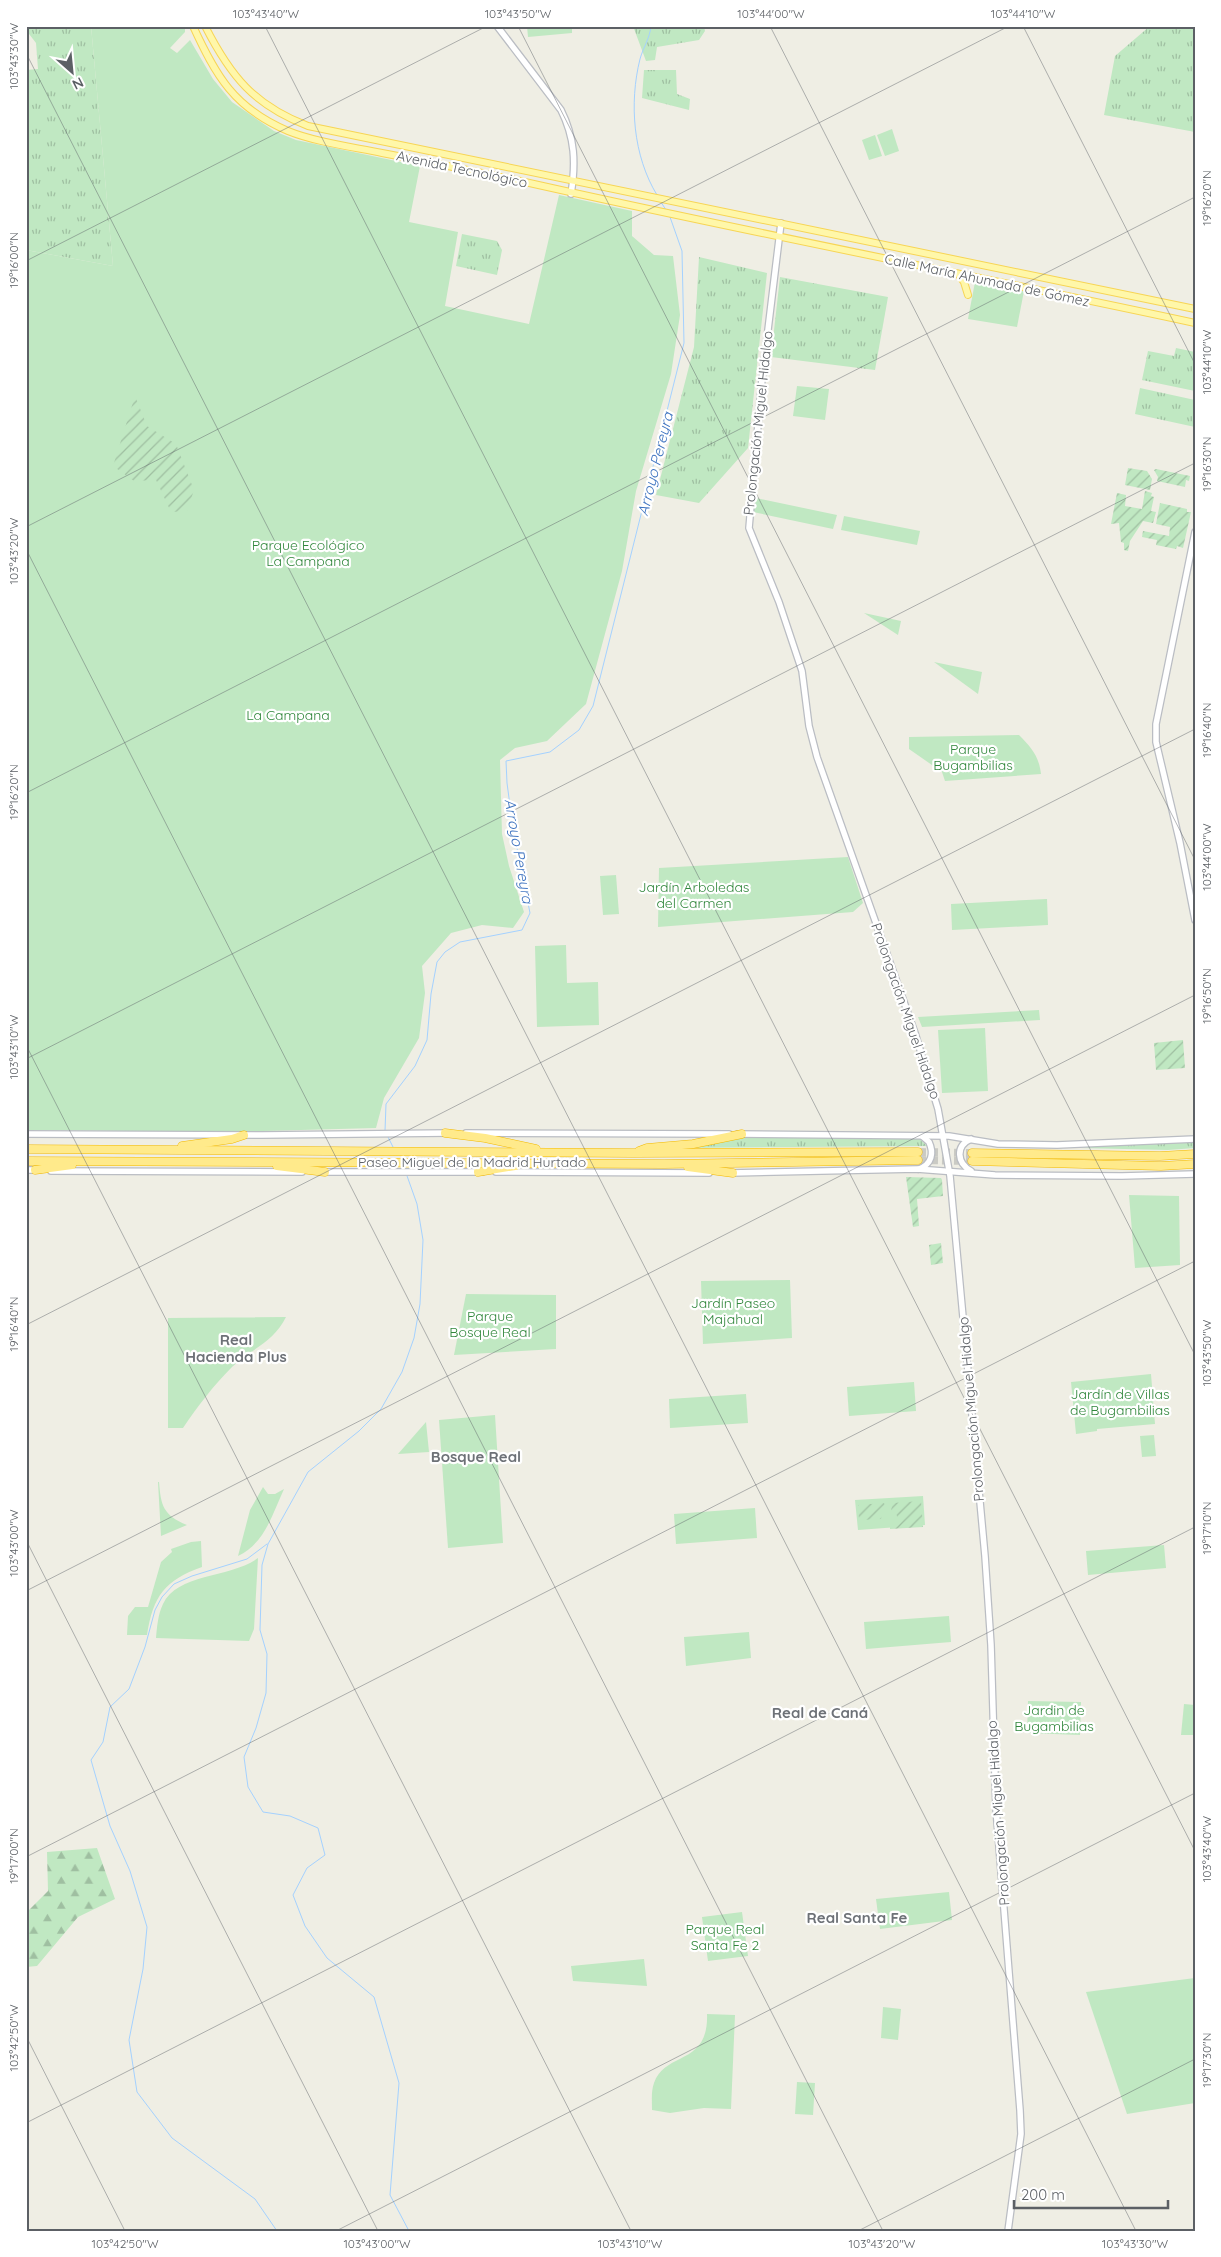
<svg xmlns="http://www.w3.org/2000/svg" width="1221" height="2257" font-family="Quicksand,sans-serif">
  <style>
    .grass { fill: url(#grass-tufts) }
    .forest { fill: url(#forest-firs) }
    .park { fill: #c0e8c2 }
    .garden { fill: url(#garden-furrows) }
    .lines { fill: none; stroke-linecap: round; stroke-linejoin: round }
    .stream { stroke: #a4d1ff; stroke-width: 1 }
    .highway-tunnel { stroke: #cacac4; stroke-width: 8; stroke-dasharray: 8 4; stroke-linecap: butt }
    .secondary-casing { stroke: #babdc3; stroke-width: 8 }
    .primary-casing { stroke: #f7d555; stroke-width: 8 }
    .highway-casing { stroke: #f3b900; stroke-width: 9 }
    .secondary { stroke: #fff; stroke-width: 5.5 }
    .primary { stroke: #fff7a9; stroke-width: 6 }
    .highway { stroke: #ffea8b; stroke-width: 8 }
    .ticks { fill: none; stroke: #5c6065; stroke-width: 1; stroke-opacity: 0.45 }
    .labels { text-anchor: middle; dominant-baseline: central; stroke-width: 4.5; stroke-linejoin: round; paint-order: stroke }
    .street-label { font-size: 14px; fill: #5c6065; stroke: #fff }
    .park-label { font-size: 14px; fill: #31873c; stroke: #fff }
    .water-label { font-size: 15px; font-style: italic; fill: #3f74c0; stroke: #fff }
    .neighbourhood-label { font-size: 15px; font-weight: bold; fill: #6d7177; stroke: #fff }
    .neatline { fill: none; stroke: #5c6065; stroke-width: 2 }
    .ticks-label { font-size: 12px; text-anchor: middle; fill: #5c6065 }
  </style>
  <defs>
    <pattern id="grass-tufts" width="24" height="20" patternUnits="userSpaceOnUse" patternTransform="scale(1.25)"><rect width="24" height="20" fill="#c0e8c2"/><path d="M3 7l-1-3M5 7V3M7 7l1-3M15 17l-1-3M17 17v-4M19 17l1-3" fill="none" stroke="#9fbfa1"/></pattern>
    <pattern id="forest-firs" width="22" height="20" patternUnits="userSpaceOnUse" patternTransform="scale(1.25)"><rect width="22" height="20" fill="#c0e8c2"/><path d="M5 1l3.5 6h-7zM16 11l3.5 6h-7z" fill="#9fbfa1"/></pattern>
    <pattern id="garden-furrows" width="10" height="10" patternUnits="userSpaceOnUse" patternTransform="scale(1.25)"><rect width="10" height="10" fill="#c0e8c2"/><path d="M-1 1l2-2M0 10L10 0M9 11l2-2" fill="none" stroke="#9fbfa1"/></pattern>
  </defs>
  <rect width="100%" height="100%" fill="#efeee4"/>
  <g class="grass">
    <polygon points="26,26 91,26 113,266 26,250 26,70 38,69 36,43 26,30"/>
    <polygon points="633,26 704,26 705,31 699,40 657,47 655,60 646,61"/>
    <polygon points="1150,26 1192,26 1195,30 1195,132 1104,115 1115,56"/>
    <polygon points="644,70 676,70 677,94 690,99 689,110 642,98"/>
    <polygon points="462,234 497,241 502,250 497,275 456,266"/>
    <polygon points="699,257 767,273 748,448 699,503 656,495 694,347"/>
    <polygon points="780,277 888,297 875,370 771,357"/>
    <polygon points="1176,348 1195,352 1195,391 1142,380 1148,351 1174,356"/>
    <polygon points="1140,388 1195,400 1195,427 1135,414"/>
    <polygon points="740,1137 919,1138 927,1146 669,1148"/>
    <polygon points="1195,1142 1195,1148 1168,1150 1080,1148 1133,1143"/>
  </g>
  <polygon class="forest" points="97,1848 115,1899 78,1917 37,1966 26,1967 26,1913 48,1891 47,1852"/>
  <g class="park">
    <polygon points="91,26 185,26 185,32 170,48 177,53 190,40 213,79 232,102 274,131 296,140 420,166 409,222 458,232 445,306 529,324 559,195 632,211 632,236 654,255 673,256 680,315 671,374 636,491 622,571 586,704 547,741 515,748 500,760 502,834 509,866 524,912 513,928 482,925 451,933 422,966 425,993 419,1038 384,1098 376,1128 230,1132 26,1130 26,250 113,266"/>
    <polygon points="527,26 572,26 572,33 528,37"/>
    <polygon points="892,129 899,151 885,156 877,135"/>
    <polygon points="875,135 882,156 869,160 862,140"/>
    <polygon points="975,282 1024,291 1017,327 968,319"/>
    <polygon points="797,386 829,389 825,420 793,416"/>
    <polygon points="756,498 837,515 833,529 753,512"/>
    <polygon points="844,516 920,531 917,545 841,530"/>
    <polygon points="864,613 901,621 898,635"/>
    <polygon points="934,662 982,672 978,694"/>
    <path d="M 1019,735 C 1031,747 1039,756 1041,774 L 945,781 L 942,772 L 909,749 L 909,737 Z"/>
    <polygon points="848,857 863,903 853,912 658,927 659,868"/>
    <polygon points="616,875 619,914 603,915 600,876"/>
    <polygon points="1047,899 1048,925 952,930 951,904"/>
    <polygon points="566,945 567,983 598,982 599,1025 537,1027 535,946"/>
    <polygon points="1039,1010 1040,1020 922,1027 918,1017"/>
    <polygon points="985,1028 988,1091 942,1093 938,1030"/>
    <polygon points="1129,1195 1179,1196 1180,1265 1135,1268"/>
    <polygon points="790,1280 792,1338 703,1344 701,1281"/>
    <polygon points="466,1294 556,1295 556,1349 454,1355"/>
    <path d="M 286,1317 C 274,1342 251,1349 232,1367 C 213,1386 198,1406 183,1428 L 168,1428 L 168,1318 Z"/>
    <polygon points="1151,1374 1155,1424 1097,1429 1097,1431 1076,1434 1071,1382"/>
    <polygon points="914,1382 916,1411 849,1416 847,1387"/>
    <polygon points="746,1394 748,1423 670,1428 669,1399"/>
    <polygon points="495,1415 503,1543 448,1548 439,1420"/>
    <polygon points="426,1422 429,1452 398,1454"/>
    <polygon points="1154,1435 1156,1456 1142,1457 1140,1436"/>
    <path d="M 158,1482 L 159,1482 C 161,1506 163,1515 187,1525 L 161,1536 Z"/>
    <path d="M 263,1487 L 268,1494 L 275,1494 L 284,1489 C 272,1515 265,1543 238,1556 L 250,1510 Z"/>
    <polygon points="923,1496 925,1525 858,1530 855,1500"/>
    <polygon points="755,1508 757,1538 676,1544 674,1514"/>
    <path d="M 201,1541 L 202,1567 C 165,1580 153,1596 147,1635 L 127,1635 L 128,1616 L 135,1607 L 148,1607 L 161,1562 L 172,1552 L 171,1549 L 191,1542 Z"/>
    <polygon points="1164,1545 1166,1568 1088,1575 1086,1551"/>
    <path d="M 258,1558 L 254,1629 L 249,1641 L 156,1638 C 157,1627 158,1614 163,1604 C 177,1573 231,1578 258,1558 Z"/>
    <polygon points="949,1616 951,1642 866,1649 864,1622"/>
    <polygon points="749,1632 751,1658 686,1666 684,1637"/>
    <polygon points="1028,1701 1081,1702 1080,1735 1027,1733"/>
    <polygon points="1184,1704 1195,1705 1195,1735 1181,1735"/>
    <polygon points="949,1892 952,1920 880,1929 876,1899"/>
    <polygon points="742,1912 748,1956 708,1961 702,1917"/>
    <polygon points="644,1959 647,1986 573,1981 571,1966"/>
    <polygon points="1195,1978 1195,2103 1127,2114 1086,1992"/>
    <polygon points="883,2007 901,2009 898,2040 881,2038"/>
    <path d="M 707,2014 L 735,2015 L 731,2109 L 704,2108 L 670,2113 L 652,2110 C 652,2101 651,2091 654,2083 C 665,2051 709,2066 707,2014 Z"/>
    <polygon points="797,2082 815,2083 813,2115 795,2114"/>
  </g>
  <g class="garden">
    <polygon points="135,396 147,426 176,444 194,490 187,511 171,512 156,480 134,481 113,466"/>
    <polygon points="1128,468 1147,471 1152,479 1150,490 1125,485"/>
    <polygon points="1156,469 1190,476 1189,481 1186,480 1185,487 1157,481 1158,477 1154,470"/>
    <polygon points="1145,491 1152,493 1151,496 1154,497 1151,511 1156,512 1153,523 1143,521 1130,541 1128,551 1124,550 1124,543 1121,542 1119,523 1111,524 1117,493 1126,495 1125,506 1142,509"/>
    <polygon points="1160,503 1187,509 1187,512 1191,512 1183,548 1177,546 1176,549 1156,545 1157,540 1142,537 1143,531 1169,536 1170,527 1156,524"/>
    <polygon points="1183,1040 1185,1068 1156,1070 1154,1043"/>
    <polygon points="906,1177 941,1178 942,1180 943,1196 917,1199 919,1226 913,1227"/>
    <polygon points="941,1243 943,1263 931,1265 929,1245"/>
    <path d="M 921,1501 L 923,1527 L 890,1529 L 890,1526 C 896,1525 899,1520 896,1513 L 891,1510 L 893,1503 Z"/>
    <polygon points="884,1503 887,1510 882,1513 881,1519 859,1520 858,1505"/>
  </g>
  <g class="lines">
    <g class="stream">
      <path d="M 651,26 C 650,38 643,48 640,59 C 629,103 633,156 657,195"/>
      <polyline points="661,202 666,210"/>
      <polyline points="385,1131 386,1104 415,1066 427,1040 431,994 437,962 445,952 460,942 522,930 530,913 513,828 507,783 506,761 550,752 579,730 593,706 684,343 682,251 670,217"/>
      <polyline points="387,1135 393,1147"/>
      <polyline points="406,1173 417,1204 423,1240 420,1304 414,1338 402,1372 381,1409 359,1431 308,1472 268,1544 262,1565 260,1630 267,1654 266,1693 256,1728 244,1757 248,1787 263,1812 290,1816 318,1828 325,1855 307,1868 293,1895 305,1926 327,1958 374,1997 399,2083 390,2195 409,2231"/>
      <polyline points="267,1544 247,1559 192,1576 174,1584 162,1597 155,1610 145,1647 129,1689 110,1707 103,1742 91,1760 110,1826 130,1871 147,1927 143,1969 129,2040 137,2092 172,2138 255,2199 277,2231"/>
    </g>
    <g class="highway-tunnel">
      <polyline points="918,1152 972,1153"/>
      <polyline points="918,1160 972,1161"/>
    </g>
    <defs>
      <g id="secondary">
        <path d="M 497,26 L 561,110 C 575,138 576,163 571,194"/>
        <polyline points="781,223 762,379 749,528 779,602 802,671 809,726 817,757 915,1033 938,1109 950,1176 985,1556 991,1645 996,1809 1020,2110 1021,2134 1008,2231"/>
        <polyline points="1195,532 1156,724 1156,742 1180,843 1195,920"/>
        <polyline points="466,1133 729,1134"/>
        <polyline points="26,1134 262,1135 449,1133"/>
        <polyline points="738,1134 949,1136 998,1144 1057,1145 1195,1139"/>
        <path d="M 971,1139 C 955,1146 957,1163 971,1171"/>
        <path d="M 919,1169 C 932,1164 934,1153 929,1142 L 922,1136"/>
        <polyline points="26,1170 39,1170"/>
        <polyline points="51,1171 302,1172"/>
        <polyline points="321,1172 482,1172"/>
        <polyline points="496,1172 709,1173"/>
        <polyline points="731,1173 917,1169 995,1175 1122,1176 1195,1174"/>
      </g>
      <g id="primary">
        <path d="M 193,26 C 216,76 234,108 288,131 C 315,142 353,147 382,153 C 430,162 477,172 525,182 C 747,232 972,275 1195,323"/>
        <path d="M 205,26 C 231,77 254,105 308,126 L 1195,309"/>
        <polyline points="958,274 964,282 968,295"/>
      </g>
      <g id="highway">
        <polyline points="445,1133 485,1138 536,1149"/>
        <polyline points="182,1146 232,1139 244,1135"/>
        <polyline points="26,1149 633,1153 918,1152"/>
        <polyline points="639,1151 647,1148 693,1144 742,1134"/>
        <polyline points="972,1153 1160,1156 1195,1154"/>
        <polyline points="26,1161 664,1164 918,1160"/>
        <polyline points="972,1161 1161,1166 1195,1164"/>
        <polyline points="277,1166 325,1172"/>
        <polyline points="688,1167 733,1173"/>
        <polyline points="35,1170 72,1165"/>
        <polyline points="478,1172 515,1166"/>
      </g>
    </defs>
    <use href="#secondary" class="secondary-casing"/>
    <use href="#primary" class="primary-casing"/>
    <use href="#highway" class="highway-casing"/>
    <use href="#secondary" class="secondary"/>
    <use href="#primary" class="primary"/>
    <use href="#highway" class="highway"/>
  </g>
  <path class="ticks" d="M 265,26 L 1195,1851M 518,26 L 1195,1355M 770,26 L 1195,860M 1023,26 L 1195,364M 26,53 L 1136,2231M 26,261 L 487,26M 26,527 L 1009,26M 26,549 L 883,2231M 26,793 L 1195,197M 26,1045 L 631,2231M 26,1059 L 1195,463M 26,1325 L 1195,729M 26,1540 L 378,2231M 26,1591 L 1195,995M 26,1857 L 1195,1261M 26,2036 L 125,2231M 26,2123 L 1195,1527M 336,2231 L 1195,1793M 858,2231 L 1195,2059"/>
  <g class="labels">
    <g class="street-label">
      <text transform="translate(462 169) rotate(12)">Avenida Tecnológico</text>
      <text transform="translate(987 280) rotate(12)">Calle María Ahumada de Gómez</text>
      <text transform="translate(758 423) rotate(-84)">Prolongación Miguel Hidalgo</text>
      <text transform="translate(906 1011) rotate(71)">Prolongación Miguel Hidalgo</text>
      <text x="472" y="1162">Paseo Miguel de la Madrid Hurtado</text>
      <text transform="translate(971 1409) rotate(-95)">Prolongación Miguel Hidalgo</text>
      <text transform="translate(998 1813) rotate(-94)">Prolongación Miguel Hidalgo</text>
    </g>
    <g class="park-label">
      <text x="308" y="545">Parque Ecológico<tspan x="308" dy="16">La Campana</tspan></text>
      <text x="288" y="715">La Campana</text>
      <text x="973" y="749">Parque<tspan x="973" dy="16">Bugambilias</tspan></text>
      <text x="694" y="887">Jardín Arboledas<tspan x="694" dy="16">del Carmen</tspan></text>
      <text x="733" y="1303">Jardín Paseo<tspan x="733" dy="16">Majahual</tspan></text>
      <text x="490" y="1316">Parque<tspan x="490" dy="16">Bosque Real</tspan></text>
      <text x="1120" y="1394">Jardín de Villas<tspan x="1120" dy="16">de Bugambilias</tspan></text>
      <text x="1054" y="1710">Jardin de<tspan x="1054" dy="16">Bugambilias</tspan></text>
      <text x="725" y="1929">Parque Real<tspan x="725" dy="16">Santa Fe 2</tspan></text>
    </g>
    <g class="water-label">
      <text transform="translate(655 464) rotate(-76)">Arroyo Pereyra</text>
      <text transform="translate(519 851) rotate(80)">Arroyo Pereyra</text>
    </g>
    <g class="neighbourhood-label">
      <text x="236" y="1339">Real<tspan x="236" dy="17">Hacienda Plus</tspan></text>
      <text x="476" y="1456">Bosque Real</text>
      <text x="820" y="1712">Real de Caná</text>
      <text x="857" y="1917">Real Santa Fe</text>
    </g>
  </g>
  <rect width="1221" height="2257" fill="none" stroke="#ffffff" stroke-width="55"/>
  <g transform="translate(72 72) rotate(153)" stroke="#ffffff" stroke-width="4" paint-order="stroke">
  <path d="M0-4L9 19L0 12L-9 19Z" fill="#5c6065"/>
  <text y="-8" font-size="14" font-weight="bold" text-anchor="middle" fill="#5c6065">N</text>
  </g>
  <path d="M1014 2200v8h154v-8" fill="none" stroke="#5c6065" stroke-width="2.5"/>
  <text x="1021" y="2200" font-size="15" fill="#5c6065" stroke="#ffffff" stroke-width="4" paint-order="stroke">200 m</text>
  <rect x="28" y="28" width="1166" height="2202" class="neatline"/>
  <g class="ticks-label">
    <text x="266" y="18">103°43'40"W</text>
    <text x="518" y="18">103°43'50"W</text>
    <text x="771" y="18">103°44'00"W</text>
    <text x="1023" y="18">103°44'10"W</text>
    <text transform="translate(14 56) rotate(-90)" y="4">103°43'30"W</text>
    <text transform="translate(1207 198) rotate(-90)" y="4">19°16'20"N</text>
    <text transform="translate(14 260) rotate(-90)" y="4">19°16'00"N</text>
    <text transform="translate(1207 362) rotate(-90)" y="4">103°44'10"W</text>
    <text transform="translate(1207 464) rotate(-90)" y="4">19°16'30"N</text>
    <text transform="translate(14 551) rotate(-90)" y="4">103°43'20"W</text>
    <text transform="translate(1207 730) rotate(-90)" y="4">19°16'40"N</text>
    <text transform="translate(14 792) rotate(-90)" y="4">19°16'20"N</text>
    <text transform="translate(1207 857) rotate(-90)" y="4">103°44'00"W</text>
    <text transform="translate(1207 996) rotate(-90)" y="4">19°16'50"N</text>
    <text transform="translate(14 1047) rotate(-90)" y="4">103°43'10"W</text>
    <text transform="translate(14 1324) rotate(-90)" y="4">19°16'40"N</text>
    <text transform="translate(1207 1353) rotate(-90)" y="4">103°43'50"W</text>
    <text transform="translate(1207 1528) rotate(-90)" y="4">19°17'10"N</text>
    <text transform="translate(14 1543) rotate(-90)" y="4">103°43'00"W</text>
    <text transform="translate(1207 1849) rotate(-90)" y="4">103°43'40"W</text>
    <text transform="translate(14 1856) rotate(-90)" y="4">19°17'00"N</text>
    <text transform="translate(14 2038) rotate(-90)" y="4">103°42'50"W</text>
    <text transform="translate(1207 2060) rotate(-90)" y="4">19°17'30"N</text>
    <text x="125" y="2248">103°42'50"W</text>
    <text x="377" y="2248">103°43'00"W</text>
    <text x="630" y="2248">103°43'10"W</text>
    <text x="882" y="2248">103°43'20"W</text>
    <text x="1135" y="2248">103°43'30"W</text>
  </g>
</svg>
